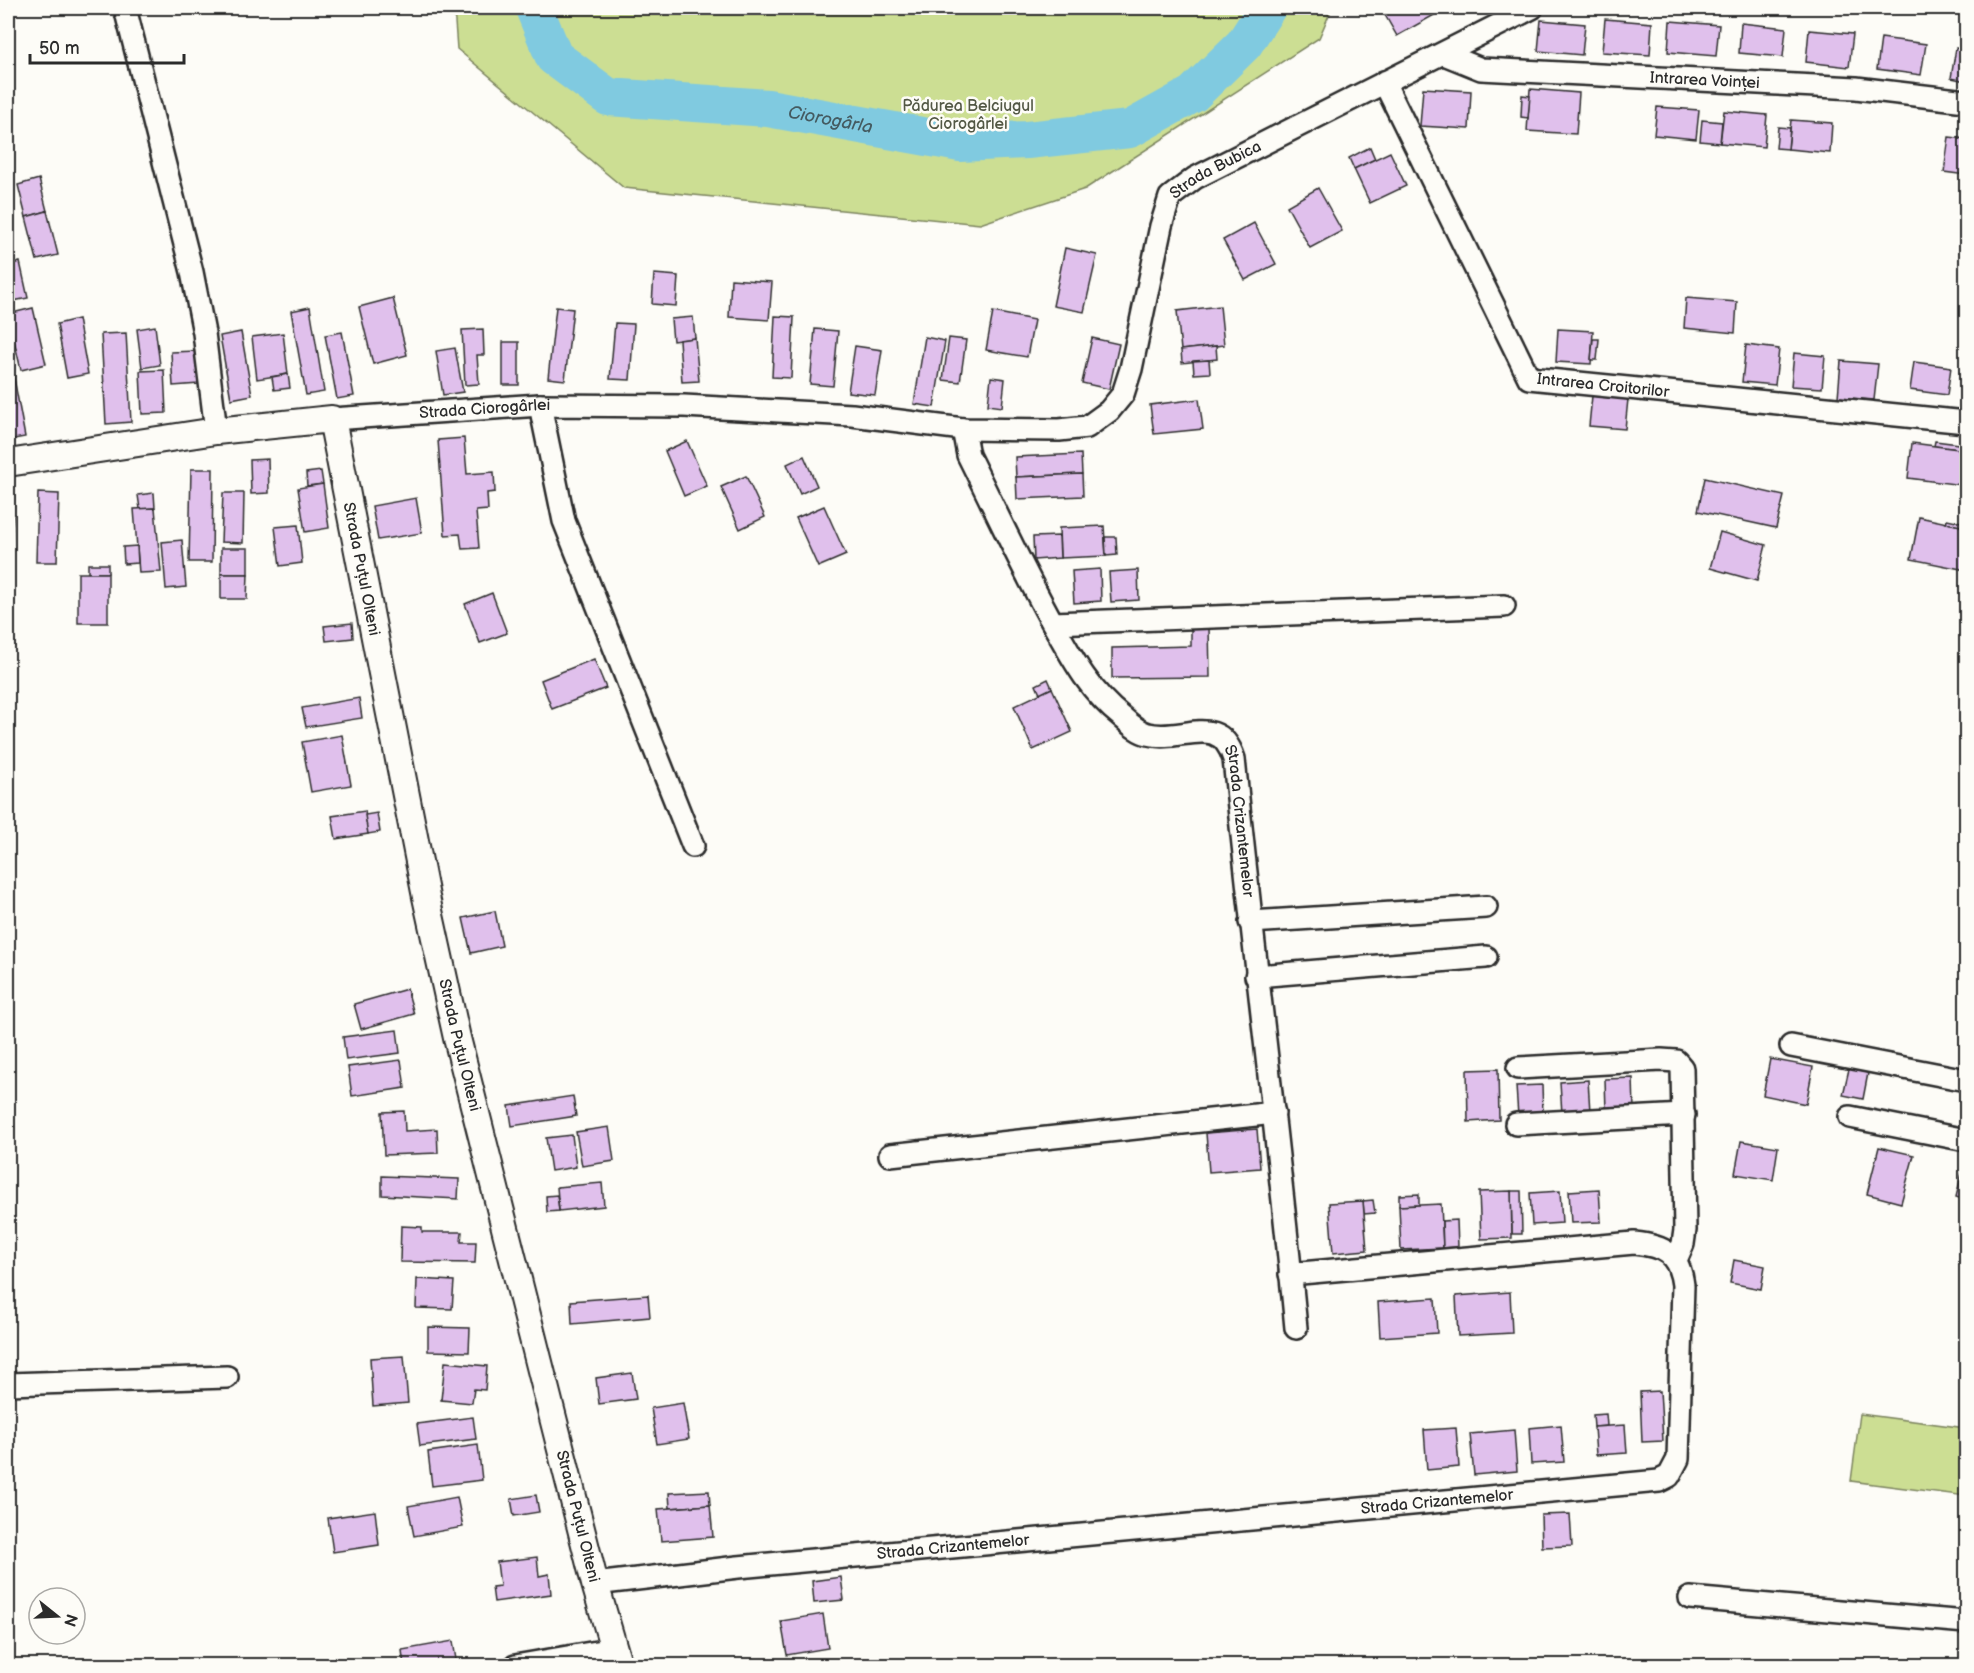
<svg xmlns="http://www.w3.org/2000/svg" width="1974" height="1673" font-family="'Balsamiq Sans',sans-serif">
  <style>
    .green { fill: #ccde93; stroke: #7c845f; stroke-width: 1.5 }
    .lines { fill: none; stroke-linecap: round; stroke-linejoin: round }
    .river { stroke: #80cae0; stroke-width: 38 }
    .building { fill: #e0c0ec; stroke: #2b2b2b; stroke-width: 1.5 }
    .minor-casing { stroke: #2b2b2b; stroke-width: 26 }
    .tertiary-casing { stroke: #2b2b2b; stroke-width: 30 }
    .minor { stroke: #fdfcf7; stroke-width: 21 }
    .tertiary { stroke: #fdfcf7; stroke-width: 26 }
    .labels { text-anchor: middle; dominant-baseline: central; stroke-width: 5; stroke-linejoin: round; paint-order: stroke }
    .street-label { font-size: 16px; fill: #2b2b2b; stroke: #fdfcf7 }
    .park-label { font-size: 16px; fill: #535845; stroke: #fdfcf7 }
    .water-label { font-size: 18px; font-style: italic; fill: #445b61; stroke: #fdfcf7 }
  </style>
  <rect width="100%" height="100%" fill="#fdfcf7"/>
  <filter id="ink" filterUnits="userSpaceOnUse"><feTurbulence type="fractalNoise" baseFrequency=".0167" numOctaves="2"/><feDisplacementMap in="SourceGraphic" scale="12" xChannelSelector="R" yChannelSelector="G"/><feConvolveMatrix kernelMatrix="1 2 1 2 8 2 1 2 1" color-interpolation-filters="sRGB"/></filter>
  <g filter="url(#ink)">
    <g class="green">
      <polygon points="454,8 1332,8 1319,38 1085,189 980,224 624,188 457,49"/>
      <polygon points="1860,1414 1966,1428 1966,1496 1851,1481"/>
    </g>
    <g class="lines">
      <path class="river" id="s1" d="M 534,8 L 554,57 L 608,97 L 768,108 L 960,143 L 1027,140 L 1130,129 L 1193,94 L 1244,44 L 1267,8"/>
    </g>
    <g class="building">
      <polygon points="1381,8 1432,8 1436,14 1397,36"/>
      <polygon points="1605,19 1652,23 1650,55 1602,52"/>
      <polygon points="1541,20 1585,24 1582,55 1538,51"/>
      <polygon points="1670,21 1719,25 1716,56 1668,52"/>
      <polygon points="1741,23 1786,28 1783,57 1739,53"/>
      <polygon points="1809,30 1853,34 1849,67 1806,62"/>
      <polygon points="1881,38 1926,44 1921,75 1877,69"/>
      <polygon points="1956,48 1966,50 1966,81 1951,78"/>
      <polygon points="1423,88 1471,91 1469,129 1420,126"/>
      <polygon points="1530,89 1579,93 1576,134 1527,131"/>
      <polygon points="1522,95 1530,96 1528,118 1521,117"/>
      <polygon points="1657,107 1699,110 1696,139 1654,135"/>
      <polygon points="1724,111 1767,115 1764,147 1720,143"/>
      <polygon points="1702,120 1722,122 1720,143 1700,141"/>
      <polygon points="1791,120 1832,123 1830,153 1788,149"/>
      <polygon points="1778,127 1790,128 1788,149 1776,148"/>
      <polygon points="1949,137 1966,139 1966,175 1944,172"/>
      <polygon points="1370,147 1375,159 1354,169 1349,158"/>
      <polygon points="1390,152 1406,186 1370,203 1354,169"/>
      <polygon points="39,179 47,211 26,217 18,185"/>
      <polygon points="1318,188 1342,231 1310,248 1287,206"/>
      <polygon points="47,211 58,255 37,260 26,217"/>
      <polygon points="1254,223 1276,264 1245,280 1223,240"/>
      <polygon points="1065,248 1097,255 1084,312 1053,306"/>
      <polygon points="20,262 28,298 13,301 8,265"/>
      <polygon points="654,274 678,276 676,306 652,304"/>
      <polygon points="731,279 772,282 769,320 729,317"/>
      <polygon points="393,298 407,355 373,364 359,307"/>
      <polygon points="1686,298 1737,302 1735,333 1684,328"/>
      <polygon points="1220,306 1224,345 1181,350 1177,311"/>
      <polygon points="310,307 324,392 306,395 291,311"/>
      <polygon points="556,307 573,309 565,380 548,378"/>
      <polygon points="33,308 46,364 21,370 8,314"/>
      <polygon points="993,312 1034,320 1027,357 986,350"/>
      <polygon points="775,316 794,317 791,378 772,377"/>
      <polygon points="693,317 695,338 673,341 671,319"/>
      <polygon points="78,319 88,374 67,378 57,324"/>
      <polygon points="615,323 634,324 630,380 610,379"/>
      <polygon points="155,326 160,365 142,368 137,329"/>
      <polygon points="483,329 484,355 477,355 479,384 465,385 462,330"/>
      <polygon points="815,329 838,331 833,386 810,384"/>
      <polygon points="1558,329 1593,331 1591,364 1556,362"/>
      <polygon points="241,332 252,395 231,399 220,336"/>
      <polygon points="342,332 354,396 337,399 325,335"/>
      <polygon points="126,333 131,422 106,424 101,334"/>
      <polygon points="283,333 288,374 257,379 252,337"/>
      <polygon points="925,337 945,341 934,407 914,404"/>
      <polygon points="695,338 699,381 682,382 679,340"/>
      <polygon points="949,338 966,340 960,382 943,380"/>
      <polygon points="1092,338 1119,344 1109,389 1082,383"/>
      <polygon points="1593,339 1599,339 1597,360 1591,360"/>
      <rect x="503" y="342" width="16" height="43"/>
      <polygon points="1746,345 1779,349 1775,385 1742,382"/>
      <polygon points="8,346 25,437 8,440"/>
      <polygon points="855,346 882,350 875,395 848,392"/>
      <polygon points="1216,346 1217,359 1182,363 1181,350"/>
      <polygon points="455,348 463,392 443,395 436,351"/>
      <polygon points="197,351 199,384 173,386 171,352"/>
      <polygon points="1794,353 1825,356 1822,388 1791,386"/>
      <polygon points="1209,360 1210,373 1194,374 1193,361"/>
      <polygon points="1841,361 1878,364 1874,400 1838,397"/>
      <polygon points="1914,362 1951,367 1947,395 1910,390"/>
      <polygon points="164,370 166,413 142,414 140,371"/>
      <polygon points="288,374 290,388 274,390 272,377"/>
      <polygon points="991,377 1005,379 1002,407 988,405"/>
      <polygon points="1592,396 1628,399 1625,429 1589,426"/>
      <polygon points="1199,399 1203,429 1154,434 1150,405"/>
      <polygon points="464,438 467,474 494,472 495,492 487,493 488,510 476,511 479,548 462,549 460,534 445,535 438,440"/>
      <polygon points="687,441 707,486 684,496 665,451"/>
      <polygon points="1935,441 1966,445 1966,450 1934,446"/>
      <polygon points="1912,443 1966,450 1962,485 1908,478"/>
      <polygon points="1081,454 1082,474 1016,477 1015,457"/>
      <polygon points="804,456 817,486 800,494 787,464"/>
      <polygon points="268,459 269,493 251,494 250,460"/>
      <polygon points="191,469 213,469 212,562 189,562"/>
      <polygon points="321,471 323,484 307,486 306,473"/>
      <polygon points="1082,474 1083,496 1017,499 1016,477"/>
      <polygon points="746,476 765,517 740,529 721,487"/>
      <polygon points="1705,478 1784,496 1776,528 1698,511"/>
      <polygon points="323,484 329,528 305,532 298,488"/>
      <polygon points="38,493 59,494 57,562 36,562"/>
      <polygon points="154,493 155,508 140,509 138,495"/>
      <polygon points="223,493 244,493 243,543 221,542"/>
      <polygon points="8,494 14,495 12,529 8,529"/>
      <polygon points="416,498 422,533 378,540 372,506"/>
      <polygon points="824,506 846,555 818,567 796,518"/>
      <polygon points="155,508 161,572 139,573 134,509"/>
      <polygon points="1919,517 1966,527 1966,570 1911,559"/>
      <polygon points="1947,519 1966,523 1966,527 1946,523"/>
      <polygon points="298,525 302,563 280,566 275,527"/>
      <polygon points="1104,526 1106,556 1060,558 1059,528"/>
      <polygon points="8,529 12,529 11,560 8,559"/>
      <polygon points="1720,532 1766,545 1757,581 1710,568"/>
      <polygon points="1059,536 1060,558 1034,560 1033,537"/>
      <polygon points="1105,537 1116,537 1117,555 1106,556"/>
      <polygon points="182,540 186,587 166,589 162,542"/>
      <polygon points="137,546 138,563 124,564 123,547"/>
      <rect x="221" y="548" width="27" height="26"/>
      <rect x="88" y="564" width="20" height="9"/>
      <polygon points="1100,569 1101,601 1074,603 1072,571"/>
      <polygon points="1138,570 1139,600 1111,602 1109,572"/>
      <rect x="78" y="573" width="30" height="50"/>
      <polygon points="221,574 248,574 247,599 221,599"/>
      <polygon points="492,593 507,633 480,643 465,604"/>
      <polygon points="352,623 353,638 326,641 324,626"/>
      <polygon points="1191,626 1209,626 1210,677 1112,678 1112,648 1191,646"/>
      <polygon points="594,659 606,688 552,709 541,680"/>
      <polygon points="1048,679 1052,688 1040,694 1036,685"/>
      <polygon points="1052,688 1072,732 1033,750 1014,706"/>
      <polygon points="359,698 362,718 306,727 302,708"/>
      <polygon points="342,735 351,785 311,792 302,742"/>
      <polygon points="365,811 368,834 336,839 332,816"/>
      <polygon points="377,813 380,832 368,834 365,815"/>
      <polygon points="495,911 502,946 471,953 463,918"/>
      <polygon points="407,989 414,1014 361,1029 354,1004"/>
      <polygon points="397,1030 400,1053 346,1060 343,1037"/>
      <polygon points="1770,1059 1813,1067 1806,1104 1763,1095"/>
      <polygon points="401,1060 405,1088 352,1096 348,1067"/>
      <polygon points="1498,1069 1499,1120 1468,1122 1467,1070"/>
      <polygon points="1849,1069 1868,1073 1863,1099 1843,1095"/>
      <polygon points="1633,1078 1634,1110 1606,1111 1605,1079"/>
      <polygon points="1588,1080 1590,1112 1562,1114 1560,1082"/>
      <polygon points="1542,1085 1543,1115 1518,1116 1516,1086"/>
      <polygon points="573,1096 576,1116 512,1126 509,1106"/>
      <polygon points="404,1111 405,1131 437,1129 438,1153 384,1155 382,1112"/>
      <polygon points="609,1127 614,1161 582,1166 576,1132"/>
      <polygon points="1257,1129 1260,1168 1209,1172 1206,1133"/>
      <polygon points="572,1135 576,1167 551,1171 546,1138"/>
      <polygon points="1741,1141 1778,1147 1773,1180 1735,1174"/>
      <polygon points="1879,1147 1914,1155 1901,1203 1867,1194"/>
      <polygon points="1966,1157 1966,1200 1956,1197"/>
      <polygon points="382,1176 459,1179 458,1199 382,1195"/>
      <polygon points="602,1183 604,1206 559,1211 557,1187"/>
      <polygon points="1599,1189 1601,1222 1571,1223 1569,1191"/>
      <polygon points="1511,1191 1521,1191 1522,1234 1512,1234"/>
      <polygon points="1511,1191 1512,1238 1481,1239 1479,1192"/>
      <polygon points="1560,1191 1562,1223 1532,1225 1530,1193"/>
      <polygon points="1419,1194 1419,1205 1399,1206 1399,1195"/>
      <polygon points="557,1195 559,1211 547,1212 546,1196"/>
      <polygon points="1373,1200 1375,1213 1364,1214 1363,1201"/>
      <polygon points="1363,1201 1367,1250 1333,1253 1329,1203"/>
      <polygon points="1441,1204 1443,1248 1401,1250 1399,1206"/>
      <polygon points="1457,1220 1458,1247 1443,1248 1442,1221"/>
      <polygon points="401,1226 422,1227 422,1232 462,1232 461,1242 476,1242 475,1263 400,1262"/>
      <polygon points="1734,1260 1765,1266 1761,1289 1730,1283"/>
      <polygon points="417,1279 454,1281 452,1309 416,1308"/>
      <polygon points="1510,1292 1512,1333 1458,1336 1456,1296"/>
      <polygon points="648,1295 650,1317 572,1324 571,1301"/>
      <polygon points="1435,1298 1437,1333 1380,1337 1378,1302"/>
      <polygon points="428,1327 470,1328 469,1352 428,1351"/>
      <polygon points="404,1356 408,1403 373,1406 370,1358"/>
      <polygon points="445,1362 487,1366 485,1390 474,1389 472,1403 441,1400"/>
      <polygon points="632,1373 636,1399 599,1404 596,1378"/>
      <polygon points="1660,1391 1663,1441 1642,1442 1640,1392"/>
      <polygon points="683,1403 689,1439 657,1444 651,1408"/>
      <polygon points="1606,1414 1607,1426 1594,1427 1593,1415"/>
      <polygon points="473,1417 476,1439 420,1446 417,1424"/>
      <polygon points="1561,1425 1564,1462 1531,1464 1529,1428"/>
      <polygon points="1625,1425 1627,1453 1596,1455 1594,1427"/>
      <polygon points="1456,1428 1459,1467 1427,1470 1424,1430"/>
      <polygon points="1514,1430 1517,1471 1474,1475 1470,1434"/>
      <polygon points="478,1445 482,1480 432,1486 428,1452"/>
      <polygon points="709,1491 710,1505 670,1508 669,1493"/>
      <polygon points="536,1495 539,1512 514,1516 511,1499"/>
      <polygon points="457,1497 463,1527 414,1536 408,1506"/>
      <polygon points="710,1505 713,1537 661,1541 658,1509"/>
      <polygon points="375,1511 379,1545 333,1552 328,1518"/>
      <polygon points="1570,1514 1572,1546 1542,1547 1541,1515"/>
      <polygon points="537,1557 539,1576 549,1574 551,1594 494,1602 492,1587 500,1586 497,1562"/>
      <polygon points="841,1577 844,1600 814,1603 812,1581"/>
      <polygon points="823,1614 828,1648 787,1655 781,1621"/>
      <polygon points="453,1641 457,1666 404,1666 402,1650"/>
    </g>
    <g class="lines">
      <defs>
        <g id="minor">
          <polyline points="125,8 192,272 204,333 216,431"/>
          <path id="s2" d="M 1444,54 L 1481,69 L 1856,88 L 1966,101"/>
          <path id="s3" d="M 1384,82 L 1529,378 L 1966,422"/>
          <polyline points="540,405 564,521 693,846"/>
          <path id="s4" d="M 332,419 L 540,405 L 684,406 L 852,415 L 963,429 L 1059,430 L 1087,427 L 1109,411 L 1123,394 L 1131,369 L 1161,226 L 1170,197 L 1195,178 L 1532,8"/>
          <path id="s5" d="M 963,429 L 968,455 C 996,511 1022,568 1052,622 C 1072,658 1089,691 1122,717 C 1130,724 1138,732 1148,734 C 1182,743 1219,711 1234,759 C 1253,949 1278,1138 1296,1328"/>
          <polyline points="1053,623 1504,606"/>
          <polyline points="1250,922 1486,907"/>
          <polyline points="1256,976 1486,957"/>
          <polyline points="1791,1046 1966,1080"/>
          <polyline points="1518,1068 1661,1060 1676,1061 1682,1068 1685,1230 1683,1244 1676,1260"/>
          <polyline points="1850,1117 1966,1140"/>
          <polyline points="1516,1124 1684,1115"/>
          <polyline points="890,1155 1274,1113"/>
          <polyline points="8,1384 227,1377"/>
          <path id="s6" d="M 595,1584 L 738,1567 L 1659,1481 L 1669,1476 L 1678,1459 L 1683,1285 C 1679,1253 1664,1246 1634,1243 L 1290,1274"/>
          <polyline points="1690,1598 1966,1622"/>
          <polyline points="515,1666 614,1649"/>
        </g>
        <g id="tertiary">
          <path id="s7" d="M 8,463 L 216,431 L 332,419 L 426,897 L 457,1038 L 595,1584 L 619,1666"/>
        </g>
      </defs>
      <use href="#minor" class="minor-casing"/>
      <use href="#tertiary" class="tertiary-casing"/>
      <use href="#minor" class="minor"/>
      <use href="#tertiary" class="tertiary"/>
    </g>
  </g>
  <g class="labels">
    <g class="street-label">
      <text stroke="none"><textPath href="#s2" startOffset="264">Intrarea Voinței</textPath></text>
      <text stroke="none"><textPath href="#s4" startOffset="1062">Strada Bubica</textPath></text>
      <text stroke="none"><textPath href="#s3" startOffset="404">Intrarea Croitorilor</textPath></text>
      <text stroke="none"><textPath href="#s4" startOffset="153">Strada Ciorogârlei</textPath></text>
      <text stroke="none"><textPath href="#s7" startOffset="480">Strada Puțul Olteni</textPath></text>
      <text stroke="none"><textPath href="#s5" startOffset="526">Strada Crizantemelor</textPath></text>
      <text stroke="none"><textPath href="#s7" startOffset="966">Strada Puțul Olteni</textPath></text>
      <text stroke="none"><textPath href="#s6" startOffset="846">Strada Crizantemelor</textPath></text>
      <text stroke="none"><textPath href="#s7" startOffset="1452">Strada Puțul Olteni</textPath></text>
      <text stroke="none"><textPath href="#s6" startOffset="360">Strada Crizantemelor</textPath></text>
    </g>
    <g class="park-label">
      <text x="968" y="106">Pădurea Belciugul<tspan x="968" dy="18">Ciorogârlei</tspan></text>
    </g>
    <g class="water-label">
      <text stroke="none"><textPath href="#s1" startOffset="344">Ciorogârla</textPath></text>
    </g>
  </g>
  <rect width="1974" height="1673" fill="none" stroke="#fdfcf7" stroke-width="30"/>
  <rect x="15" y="15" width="1944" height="1643" fill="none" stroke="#2b2b2b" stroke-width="2" filter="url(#ink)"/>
  <g transform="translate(57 1616) rotate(108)"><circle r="28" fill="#fdfcf7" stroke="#a9a8a5" stroke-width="1.5"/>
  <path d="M0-4.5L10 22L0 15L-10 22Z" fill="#2b2b2b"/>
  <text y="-9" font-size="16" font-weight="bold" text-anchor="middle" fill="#2b2b2b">N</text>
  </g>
  <path d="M30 54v9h154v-9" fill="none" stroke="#2b2b2b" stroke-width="3"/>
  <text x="39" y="54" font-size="18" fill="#2b2b2b" stroke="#fdfcf7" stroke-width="4.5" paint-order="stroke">50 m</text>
</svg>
